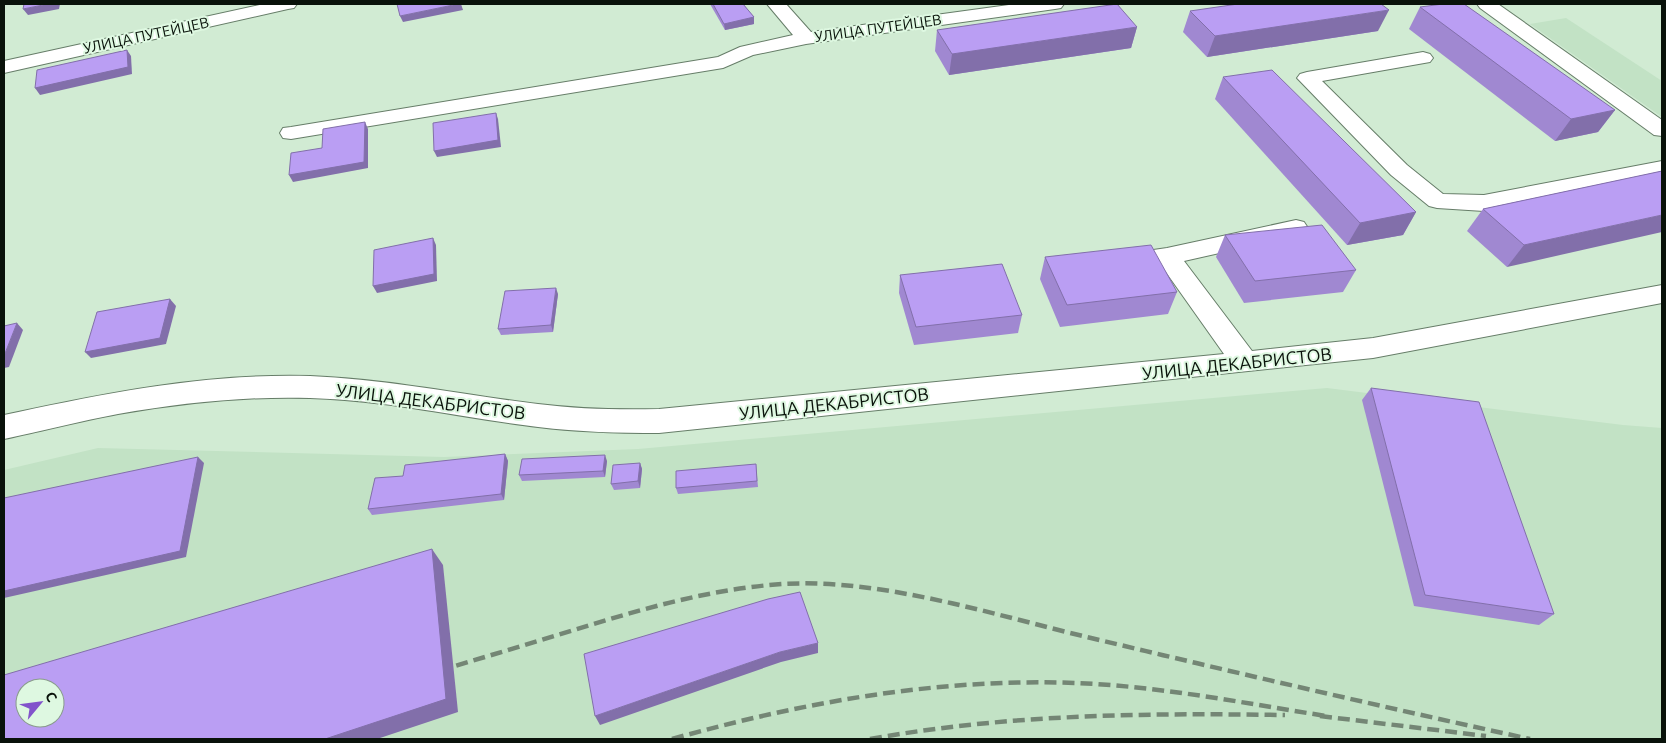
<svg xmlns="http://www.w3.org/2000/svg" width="1666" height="743" font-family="Ubuntu,sans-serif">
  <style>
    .built { fill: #c2e2c5; fill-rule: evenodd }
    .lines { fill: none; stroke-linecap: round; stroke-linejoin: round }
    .minor-casing { stroke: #667d68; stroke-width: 2 }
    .minor { fill: #fff; fill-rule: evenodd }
    .rail { stroke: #748675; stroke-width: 4.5; stroke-dasharray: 12 6; stroke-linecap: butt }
    .wall { fill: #a088d1 }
    .shaded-wall { fill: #826faa }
    .building { fill: #ba9ef3; stroke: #826faa; fill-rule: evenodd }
    .labels { text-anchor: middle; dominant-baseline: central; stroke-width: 4; stroke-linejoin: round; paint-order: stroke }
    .far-street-label { font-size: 15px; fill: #09120a; stroke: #def8e1 }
    .street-label { font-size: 18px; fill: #09120a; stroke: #def8e1 }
  </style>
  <rect width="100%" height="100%" fill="#d1ebd3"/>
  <g class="built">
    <polygon points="1566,18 1662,81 1662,117 1530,24"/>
    <path d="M 1327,388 L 1623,425 L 1662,428 L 1662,739 L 4,739 L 4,470 L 98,448 L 444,457 L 638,449 ZM 25,688 L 55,688 L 55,718 L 25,718 Z"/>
  </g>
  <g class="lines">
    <defs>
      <g id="minor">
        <polygon points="264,4 297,4 294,8 288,9 4,73 4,61"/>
        <polygon points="767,4 786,4 811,32 1016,4 1064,4 1061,8 1055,9 806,44 753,55 723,68 291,139 283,138 280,133 283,128 291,127 718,57 740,47 793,35"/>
        <polygon points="1477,4 1498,4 1662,120 1662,136 1654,135 1480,8"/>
        <polygon points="1423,52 1430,54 1433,58 1430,62 1322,81 1407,165 1443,194 1484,195 1662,161 1662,175 1484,211 1437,208 1429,206 1391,175 1297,78 1300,74 1307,72"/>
        <path d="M 1296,220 L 1304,222 L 1308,228 L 1304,234 L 1184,261 L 1252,351 L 1373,338 L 1662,285 L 1662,303 L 1373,358 L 659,433 C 618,433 579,432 538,427 C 462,418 387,400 310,398 C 246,396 181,403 118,414 C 80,421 42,431 4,439 L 4,415 C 105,393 206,373 310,376 C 387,379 462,395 538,404 C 579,409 618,410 659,409 L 1224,354 L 1161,265 L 1121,271 L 1112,268 L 1109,262 L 1112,256 L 1167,248 Z"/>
      </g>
    </defs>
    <use href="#minor" class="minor-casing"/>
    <use href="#minor" class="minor"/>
    <g class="rail">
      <path d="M 439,671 C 484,657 529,644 574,630 C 642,609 710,589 782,584 C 882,578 994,615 1091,638 C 1237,673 1383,707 1530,739"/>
      <polyline points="1320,716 1486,736"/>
      <path d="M 672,739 C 804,702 938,678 1075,683 C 1159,686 1243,703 1326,716"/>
      <path d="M 870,739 C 1009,714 1145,713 1285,715"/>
    </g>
  </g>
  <g class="wall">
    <polygon points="710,4 743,4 754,17 754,24 725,30"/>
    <polygon points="1420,7 1615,110 1598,132 1555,141 1409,29"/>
    <polygon points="1190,11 1378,31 1207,57 1183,32"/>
    <polygon points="1137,27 1131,48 949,75 935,51 937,30"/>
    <polygon points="1223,77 1416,212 1403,235 1347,245 1215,99"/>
    <polygon points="1662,171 1507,267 1467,231 1483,209"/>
    <polygon points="1225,235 1356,270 1343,292 1244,303 1216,257"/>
    <polygon points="1045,257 1177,292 1168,314 1060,327 1040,279"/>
    <polygon points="900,275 1022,315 1018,333 914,345 899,293"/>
    <polygon points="558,294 553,332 501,335 498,329"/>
    <polygon points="1371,388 1554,614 1539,625 1414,606 1362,400"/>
    <polygon points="505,454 508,461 504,500 372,515 368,509 403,476"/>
    <polygon points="607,461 605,477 522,481 519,475"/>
    <polygon points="640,463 642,469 640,488 614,490 611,484"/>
    <polygon points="756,464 758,487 678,494 676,488"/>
  </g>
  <g class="shaded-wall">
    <polygon points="48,4 60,4 59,9 28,15 23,9"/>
    <polygon points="458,4 461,4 463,10 403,22 400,16"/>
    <polygon points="1389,10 1378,31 1207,57 1215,36"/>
    <polygon points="754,17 754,24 725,30 724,24"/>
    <polygon points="1137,27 1131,48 949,75 952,54"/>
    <polygon points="127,50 131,56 132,74 40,95 35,88"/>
    <polygon points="1615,110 1598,132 1555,141 1571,119"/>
    <polygon points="496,113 498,119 501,147 437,157 434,151"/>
    <polygon points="365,122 368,129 368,168 293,182 289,175"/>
    <polygon points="1416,212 1403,235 1347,245 1360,223"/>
    <polygon points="1662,215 1662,232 1507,267 1524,245"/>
    <polygon points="433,238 436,245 437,281 377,293 373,286"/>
    <polygon points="556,288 558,294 553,332 551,325"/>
    <polygon points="170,299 176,306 166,344 91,358 85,352"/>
    <polygon points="17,323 23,330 9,367 4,368 4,356"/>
    <polygon points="505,454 508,461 504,500 501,494"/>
    <polygon points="605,455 607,461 605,477 603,471"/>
    <polygon points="198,457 204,463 186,557 4,598 4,591"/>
    <polygon points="640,463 642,469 640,488 638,481"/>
    <polygon points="432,549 443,565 458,712 377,739 325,739"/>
    <polygon points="818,643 818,653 781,662 600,725 595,716 780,652"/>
  </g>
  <g class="building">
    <polygon points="24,4 48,4 23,9"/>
    <polygon points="397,4 458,4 400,16"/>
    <polygon points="713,4 743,4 754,17 724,24"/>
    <polygon points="1117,4 1137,27 952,54 937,30"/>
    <polygon points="1238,4 1381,4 1389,10 1215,36 1190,11"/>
    <polygon points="1443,4 1464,4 1615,110 1571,119 1420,7"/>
    <polygon points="127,50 128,67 35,88 37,70"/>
    <polygon points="1272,70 1416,212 1360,223 1223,77"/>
    <polygon points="496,113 498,140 434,151 433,123"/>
    <polygon points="365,122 364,162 289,175 291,153 322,148 323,129"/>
    <polygon points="1662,171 1662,215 1524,245 1483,209"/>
    <polygon points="1322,225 1356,270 1255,281 1225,235"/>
    <polygon points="433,238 434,274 373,286 374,250"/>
    <polygon points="1151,245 1177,292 1067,305 1045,257"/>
    <polygon points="1002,264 1022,315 916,327 900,275"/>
    <polygon points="556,288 551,325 498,329 505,291"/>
    <polygon points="170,299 160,338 85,352 97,312"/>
    <polygon points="17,323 4,356 4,326"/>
    <polygon points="1371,388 1479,402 1554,614 1425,595"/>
    <polygon points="505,454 501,494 368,509 375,478 403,476 405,465"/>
    <polygon points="605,455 603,471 519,475 522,459"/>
    <polygon points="198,457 180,551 4,591 4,498"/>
    <polygon points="640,463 638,481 611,484 613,465"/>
    <polygon points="756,464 757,481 676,488 676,471"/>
    <path d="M 432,549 L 446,699 L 325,739 L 4,739 L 4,675 ZM 25,688 L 55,688 L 55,718 L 25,718 Z"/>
    <polygon points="800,592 818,643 780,652 595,716 584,654 768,599"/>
  </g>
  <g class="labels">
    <g class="far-street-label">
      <text transform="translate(878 28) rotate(-8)">УЛИЦА ПУТЕЙЦЕВ</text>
      <text transform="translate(146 35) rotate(-12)">УЛИЦА ПУТЕЙЦЕВ</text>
    </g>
    <g class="street-label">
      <text transform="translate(1237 363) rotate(-6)">УЛИЦА ДЕКАБРИСТОВ</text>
      <text transform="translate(431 401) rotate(7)">УЛИЦА ДЕКАБРИСТОВ</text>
      <text transform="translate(834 403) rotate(-6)">УЛИЦА ДЕКАБРИСТОВ</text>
    </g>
  </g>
  <rect width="1666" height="743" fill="none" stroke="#09120a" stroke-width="10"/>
  <g transform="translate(40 703) rotate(61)"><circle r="24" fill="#def8e1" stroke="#899c8b"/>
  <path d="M0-4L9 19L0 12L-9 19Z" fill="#8253cb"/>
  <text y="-8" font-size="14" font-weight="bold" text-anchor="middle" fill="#09120a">С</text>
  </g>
</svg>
